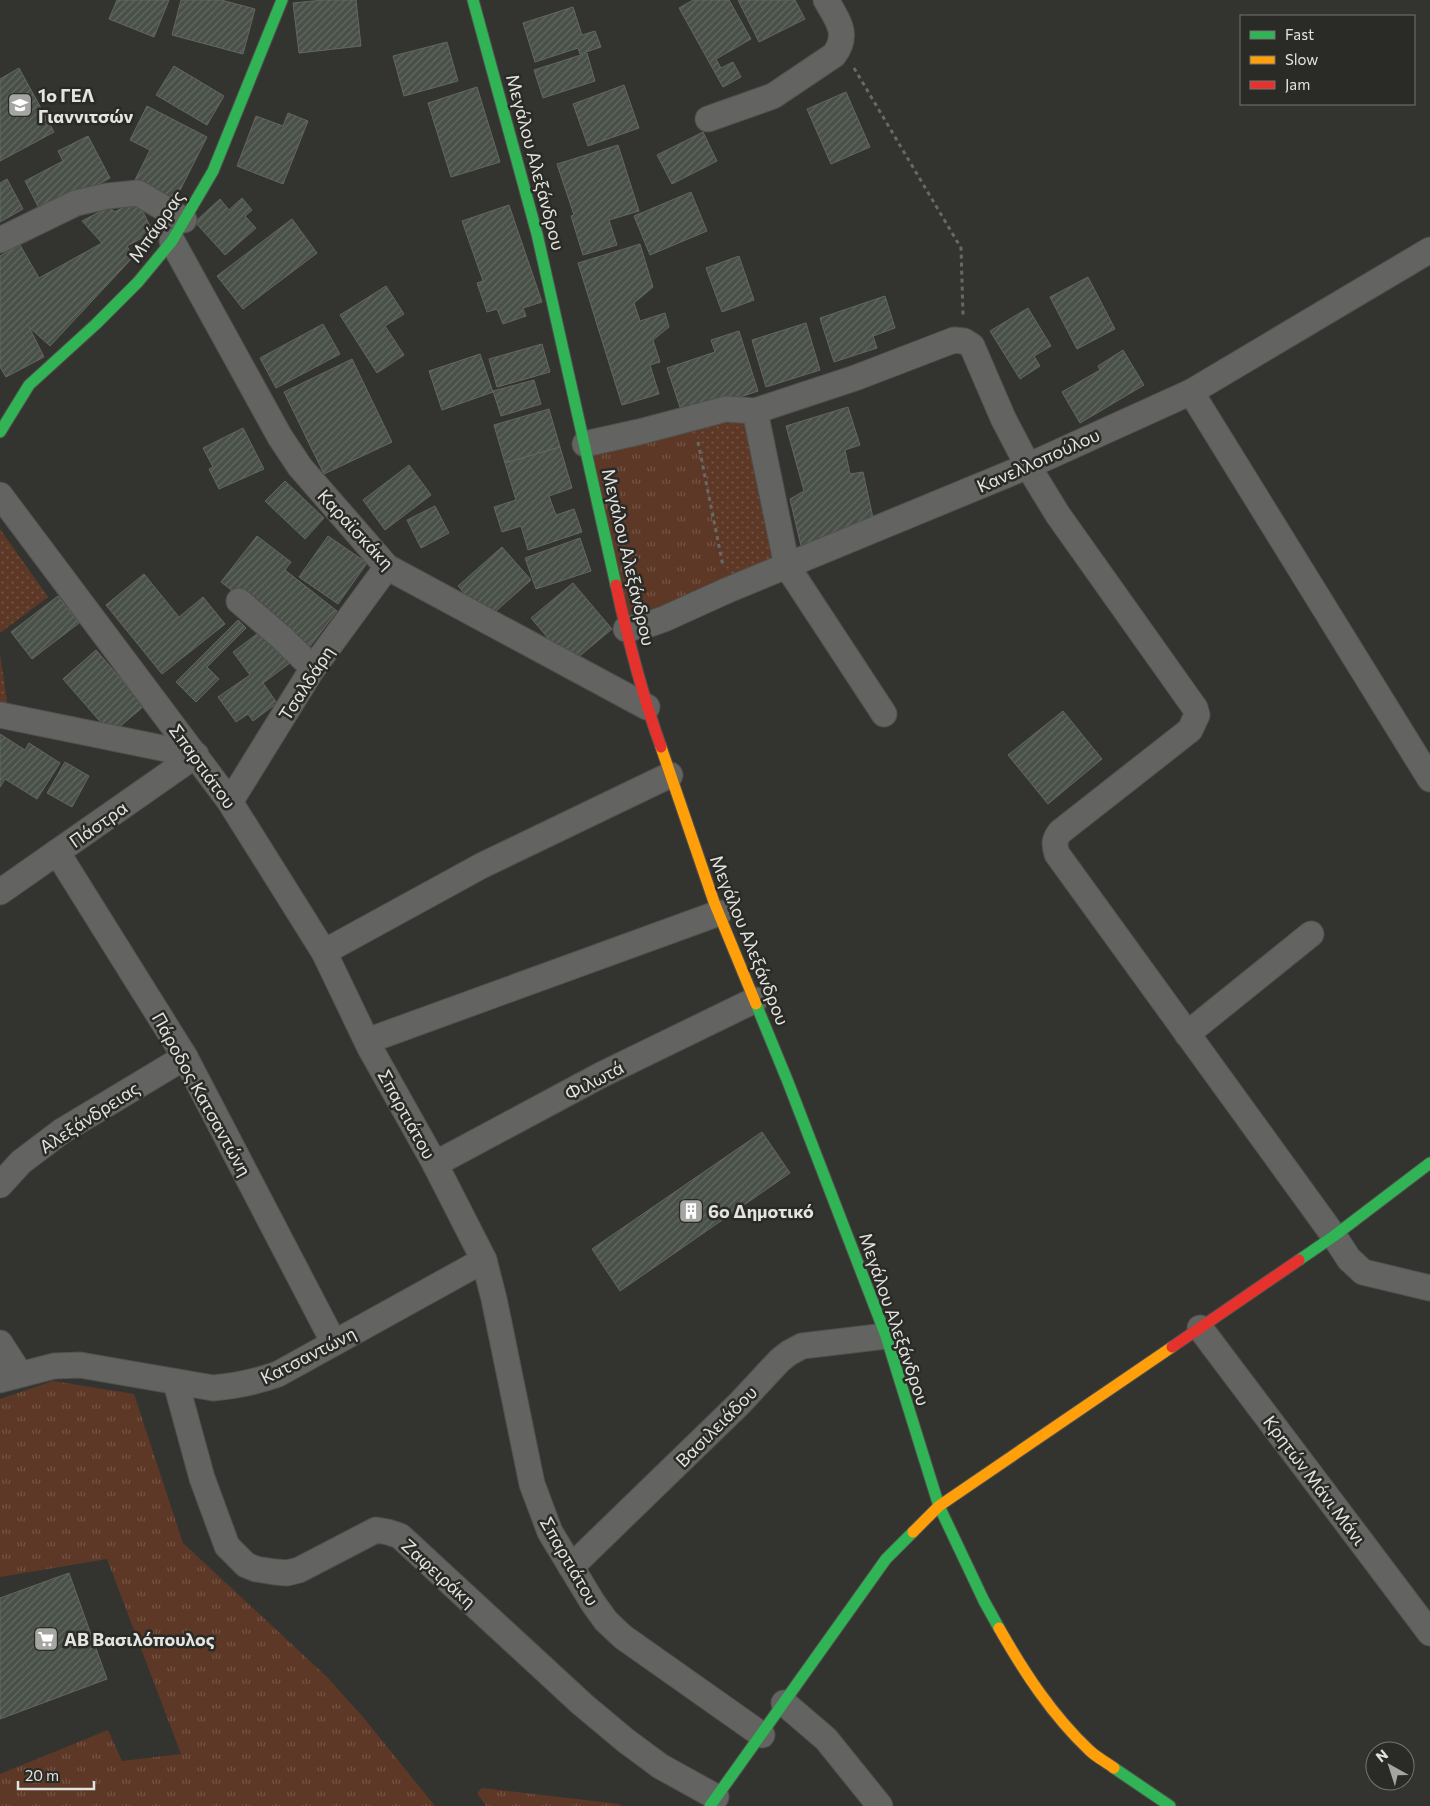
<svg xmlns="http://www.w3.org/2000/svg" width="1430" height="1806" font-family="Commissioner,sans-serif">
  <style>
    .grass { fill: url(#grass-tufts) }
    .park { fill: url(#park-dots) }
    .building { fill: url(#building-hatch); stroke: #646663 }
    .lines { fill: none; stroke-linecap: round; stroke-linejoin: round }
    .street-casing { stroke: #50504d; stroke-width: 27 }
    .fast-casing { stroke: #50504d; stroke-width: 13 }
    .slow-casing { stroke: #50504d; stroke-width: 13 }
    .jam-casing { stroke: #50504d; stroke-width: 13 }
    .path { stroke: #686966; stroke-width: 3; stroke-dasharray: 4 4; stroke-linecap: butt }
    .street { stroke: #636461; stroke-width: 25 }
    .fast { stroke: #30b455; stroke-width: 11 }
    .slow { stroke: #ff9f0a; stroke-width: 11 }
    .jam { stroke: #e5322d; stroke-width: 11 }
    .labels { text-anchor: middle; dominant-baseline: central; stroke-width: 5; stroke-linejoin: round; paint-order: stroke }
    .poi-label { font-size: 18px; font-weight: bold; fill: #e3e4e0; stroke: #2a2b26; text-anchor: start }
    .street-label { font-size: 18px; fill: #e3e4e0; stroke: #2a2b26 }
  </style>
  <defs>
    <pattern id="grass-tufts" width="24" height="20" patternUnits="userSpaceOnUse" patternTransform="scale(1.25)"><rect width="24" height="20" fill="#5d3826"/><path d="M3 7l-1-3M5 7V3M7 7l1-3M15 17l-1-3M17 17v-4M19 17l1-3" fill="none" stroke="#745545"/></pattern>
    <pattern id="park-dots" width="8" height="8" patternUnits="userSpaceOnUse" patternTransform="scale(1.25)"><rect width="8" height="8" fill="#5d3826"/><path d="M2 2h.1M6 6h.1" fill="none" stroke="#745545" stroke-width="1.8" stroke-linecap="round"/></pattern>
    <pattern id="building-hatch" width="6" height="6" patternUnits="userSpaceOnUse" patternTransform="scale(1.25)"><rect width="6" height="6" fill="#485048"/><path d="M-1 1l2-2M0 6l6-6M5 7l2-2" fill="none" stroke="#626962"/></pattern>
  </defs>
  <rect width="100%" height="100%" fill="#333430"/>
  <g class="grass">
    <polygon points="693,417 728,590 626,629 585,444"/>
    <polygon points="53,1381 134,1394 183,1543 327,1677 363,1717 435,1806 0,1806 0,1774 108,1730 122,1761 181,1754 107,1559 0,1577 0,1399"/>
    <polygon points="482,1788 619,1804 622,1806 486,1806 477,1793"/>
  </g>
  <g class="park">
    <polygon points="755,411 787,566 728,590 693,417"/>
    <polygon points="0,529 48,597 0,633"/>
    <polygon points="0,654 9,715 0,713"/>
  </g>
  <g class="building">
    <polygon points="117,0 169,0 154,37 109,19"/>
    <polygon points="181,0 221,0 255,9 243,54 172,35"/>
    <polygon points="323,0 356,0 361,46 299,53 293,3"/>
    <polygon points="693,0 729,0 751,39 716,59 721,68 733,62 741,77 723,87 679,8"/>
    <polygon points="738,0 795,0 805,19 759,42"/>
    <polygon points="573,7 582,35 595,31 601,47 580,54 578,48 535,62 523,23"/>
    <polygon points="447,42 458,81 404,96 393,56"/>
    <polygon points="587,53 595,81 543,98 534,70"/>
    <polygon points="174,66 224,96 207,125 156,95"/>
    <polygon points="19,68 54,132 0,161 0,79"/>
    <polygon points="624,85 639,128 588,146 573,104"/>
    <polygon points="477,87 500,162 451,177 428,103"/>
    <polygon points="846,92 870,147 831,164 807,109"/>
    <polygon points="147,106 207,137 173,204 133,184 150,150 130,140"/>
    <polygon points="288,113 308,121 283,184 237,166 256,116 283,126"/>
    <polygon points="703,132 717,161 672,184 657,155"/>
    <polygon points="88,136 110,178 42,214 25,181 63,161 58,151"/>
    <polygon points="618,145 639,211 609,220 617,245 583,255 571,216 574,215 557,164"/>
    <polygon points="7,179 23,209 0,222 0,183"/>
    <polygon points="691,192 707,231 650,255 634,216"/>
    <polygon points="242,198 252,210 245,216 256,228 225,255 195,222 220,199 229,210"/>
    <polygon points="137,200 153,232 127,246 133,257 50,346 29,327 44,357 6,377 0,367 0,256 20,245 39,278 102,243 82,221 109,207 115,212"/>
    <polygon points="509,205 542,302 523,308 526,316 503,324 497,309 487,312 477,283 483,281 462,221"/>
    <polygon points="292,219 317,253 243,309 217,276"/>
    <polygon points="640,244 653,287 634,303 640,321 665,313 669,327 653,340 660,362 650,365 659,394 622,405 578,263"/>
    <polygon points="739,256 754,300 722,312 706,268"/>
    <polygon points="1088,277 1115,329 1077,349 1050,297"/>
    <polygon points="386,286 404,314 385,326 404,355 377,373 340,315"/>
    <polygon points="885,296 895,328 873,336 877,348 834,362 820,318"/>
    <polygon points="1028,308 1051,346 1034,356 1040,366 1020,379 990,331"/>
    <polygon points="806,323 820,370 766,387 752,340"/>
    <polygon points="323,324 340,354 276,388 260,358"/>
    <polygon points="739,331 758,391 683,416 667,368 715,352 711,340"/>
    <polygon points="542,344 550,372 497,387 489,359"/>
    <polygon points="1123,350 1144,385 1080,423 1062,392 1100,370 1098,366"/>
    <polygon points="480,354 493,392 442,410 429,371"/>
    <polygon points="352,359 392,442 324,474 284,392"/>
    <polygon points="534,380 541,404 501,416 493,391"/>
    <polygon points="848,407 860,445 845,450 850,474 863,472 873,518 801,546 790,499 804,491 786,426"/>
    <polygon points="549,409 560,447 505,463 494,425"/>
    <polygon points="243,428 264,469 219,489 209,469 213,467 203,448"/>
    <polygon points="560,447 572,488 549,496 556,515 574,509 582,532 528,550 521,526 502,532 494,507 516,500 505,463"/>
    <polygon points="409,465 431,495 385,530 363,500"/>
    <polygon points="285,481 324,518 305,539 265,501"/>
    <polygon points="435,506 449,533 421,548 407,520"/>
    <polygon points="257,536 291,562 285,570 337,611 308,649 221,582"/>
    <polygon points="328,536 367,563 338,604 299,577"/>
    <polygon points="580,538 591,571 536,589 525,558"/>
    <polygon points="502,547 531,580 487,619 458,586"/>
    <polygon points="144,574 179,617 203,597 225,624 162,674 106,605"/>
    <polygon points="573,583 612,629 570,664 531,618"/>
    <polygon points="58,596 79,623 32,659 11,632"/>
    <polygon points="238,620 246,628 207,667 219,679 196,702 176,682"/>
    <polygon points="265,628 290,663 263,683 277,703 253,721 248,714 236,722 218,697 250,675 233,652"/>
    <polygon points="96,650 144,706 111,734 63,679"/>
    <polygon points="1063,711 1102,759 1048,804 1008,755"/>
    <polygon points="0,734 25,750 29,743 60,763 37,799 5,779 0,787"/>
    <polygon points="65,762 89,776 72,807 47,793"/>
    <polygon points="762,1132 790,1173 620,1291 592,1249"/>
    <polygon points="69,1573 107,1679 0,1719 0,1598"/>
  </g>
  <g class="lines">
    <defs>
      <g id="street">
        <path d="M 708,119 L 773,96 L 834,55 C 850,34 837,19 826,0"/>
        <polyline points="0,240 76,203 107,196 138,193 184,220"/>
        <polyline points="172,241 280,437 300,467 387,567 647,707"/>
        <polyline points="1191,392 1430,779"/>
        <polyline points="755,411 787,566 884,714"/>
        <path d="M 585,444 L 639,432 L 726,409 L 755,411 L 855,378 L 954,340 L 964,341 L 972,346 L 1003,418 L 1028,466 L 1058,515 L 1195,708 L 1197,715 L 1190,730 L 1060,832 C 1054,840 1054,844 1057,854 L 1334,1236 L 1349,1259 L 1363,1272 L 1430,1288"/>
        <polyline points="0,495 230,802 324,952 370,1048 435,1164 484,1260 494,1299 532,1484 550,1532 593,1603 606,1621 623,1637 762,1735"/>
        <polyline points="239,601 281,637 313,668"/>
        <polyline points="626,629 647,625 664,619 728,590 1028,466 1191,392 1430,250"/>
        <polyline points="0,715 196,755"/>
        <polyline points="230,802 313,668 387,567"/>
        <polyline points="57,852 185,1057 334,1343"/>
        <polyline points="0,892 196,755"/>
        <polyline points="324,952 481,866 670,775"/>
        <polyline points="1187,1034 1311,934"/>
        <polyline points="367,1041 719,913"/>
        <polyline points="435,1164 601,1075 755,1000"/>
        <polyline points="0,1185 21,1162 62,1131 185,1057"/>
        <polyline points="1200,1328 1430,1633"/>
        <polyline points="0,1343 20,1374"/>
        <path d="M 0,1380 L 54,1366 L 80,1365 L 213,1388 C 236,1386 256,1382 278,1374 L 484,1260"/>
        <polyline points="176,1383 202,1478 227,1546 246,1565 256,1569 275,1572 287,1573 299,1570 376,1530 388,1532 400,1536 582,1704 625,1740 660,1766 716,1797"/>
        <polyline points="571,1567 739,1404 780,1360 789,1353 802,1346 886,1336"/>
        <polyline points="784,1703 826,1739 880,1806"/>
      </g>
      <g id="fast">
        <polyline points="473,0 537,234 616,585"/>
        <polyline points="0,432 29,385 96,324 138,282 172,241 213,171 282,0"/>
        <polyline points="756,1004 788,1082 886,1336 939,1506 984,1601 999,1628"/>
        <polyline points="1299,1260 1334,1236 1430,1163"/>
        <polyline points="1114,1768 1170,1806"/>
        <polyline points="710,1806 886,1559 913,1532"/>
      </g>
      <g id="slow">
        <polyline points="661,747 714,902 756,1004"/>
        <polyline points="913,1532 939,1506 1172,1347"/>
        <path d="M 999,1628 C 1024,1672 1052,1715 1089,1750 C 1096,1757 1106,1762 1114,1768"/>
      </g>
      <g id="jam">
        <path d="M 616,585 C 628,640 642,694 661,747"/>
        <polyline points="1172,1347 1299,1260"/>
      </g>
    </defs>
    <use href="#street" class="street-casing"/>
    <use href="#fast" class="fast-casing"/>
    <use href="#slow" class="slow-casing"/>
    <use href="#jam" class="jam-casing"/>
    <g class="path">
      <polyline points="854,68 961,248 963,315"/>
      <polyline points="698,442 723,566"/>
    </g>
    <use href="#street" class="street"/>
    <use href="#fast" class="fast"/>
    <use href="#slow" class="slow"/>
    <use href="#jam" class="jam"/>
  </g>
  <defs>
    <symbol id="school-square" viewBox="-11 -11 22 22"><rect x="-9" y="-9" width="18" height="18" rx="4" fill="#a5a6a2" stroke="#2a2b26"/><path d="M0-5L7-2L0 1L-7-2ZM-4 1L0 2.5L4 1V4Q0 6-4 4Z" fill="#fff"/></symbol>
    <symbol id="building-square" viewBox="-11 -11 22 22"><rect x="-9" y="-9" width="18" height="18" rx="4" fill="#a5a6a2" stroke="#2a2b26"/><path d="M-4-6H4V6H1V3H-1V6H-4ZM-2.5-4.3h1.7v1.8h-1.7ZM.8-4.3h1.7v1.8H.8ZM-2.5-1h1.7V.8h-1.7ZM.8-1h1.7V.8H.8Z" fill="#fff"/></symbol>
    <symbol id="supermarket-square" viewBox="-11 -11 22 22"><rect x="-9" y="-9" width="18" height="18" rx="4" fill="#a5a6a2" stroke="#2a2b26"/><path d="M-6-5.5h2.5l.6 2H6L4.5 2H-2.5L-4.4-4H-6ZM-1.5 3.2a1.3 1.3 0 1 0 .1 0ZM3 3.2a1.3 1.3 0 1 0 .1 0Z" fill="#fff"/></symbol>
  </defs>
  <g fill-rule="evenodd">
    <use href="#school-square" x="6" y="91" width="28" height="28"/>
    <use href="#building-square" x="677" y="1197" width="28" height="28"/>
    <use href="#supermarket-square" x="32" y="1625" width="28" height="28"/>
  </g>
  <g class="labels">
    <g class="poi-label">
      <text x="38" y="95">1o ΓΕΛ<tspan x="38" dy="21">Γιαννιτσών</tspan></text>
      <text x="708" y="1211">6ο Δημοτικό</text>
      <text x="64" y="1639">ΑΒ Βασιλόπουλος</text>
    </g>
    <g class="street-label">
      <text transform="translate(536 162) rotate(75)">Μεγάλου Αλεξάνδρου</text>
      <text transform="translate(156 226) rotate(-55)">Μπάφρας</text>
      <text transform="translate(1038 460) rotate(-24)">Κανελλοπούλου</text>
      <text transform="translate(356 529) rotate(47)">Καραϊσκάκη</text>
      <text transform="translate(629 557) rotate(77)">Μεγάλου Αλεξάνδρου</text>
      <text transform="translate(306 683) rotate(-57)">Τσαλδάρη</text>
      <text transform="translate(203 766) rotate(54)">Σπαρτιάτου</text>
      <text transform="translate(98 824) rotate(-35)">Πάστρα</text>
      <text transform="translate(750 940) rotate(68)">Μεγάλου Αλεξάνδρου</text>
      <text transform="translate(594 1080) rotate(-27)">Φιλωτά</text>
      <text transform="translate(202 1094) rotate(61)">Πάροδος Κατσαντώνη</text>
      <text transform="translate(407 1114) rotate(61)">Σπαρτιάτου</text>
      <text transform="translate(89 1117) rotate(-33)">Αλεξάνδρειας</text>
      <text transform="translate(895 1319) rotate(71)">Μεγάλου Αλεξάνδρου</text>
      <text transform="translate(308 1355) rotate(-27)">Κατσαντώνη</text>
      <text transform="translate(716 1426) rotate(-45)">Βασιλειάδου</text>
      <text transform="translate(1315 1480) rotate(53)">Κρητών Μάνι Μάνι</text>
      <text transform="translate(570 1561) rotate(60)">Σπαρτιάτου</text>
      <text transform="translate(439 1573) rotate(42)">Ζαφειράκη</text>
    </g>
  </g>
  <rect x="1240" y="15" width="175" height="90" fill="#2a2b26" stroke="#747570"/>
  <rect x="1250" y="31" width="25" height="8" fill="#30b455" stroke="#747570"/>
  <text x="1285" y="40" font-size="15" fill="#e3e4e0">Fast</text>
  <rect x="1250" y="56" width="25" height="8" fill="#ff9f0a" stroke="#747570"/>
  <text x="1285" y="65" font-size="15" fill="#e3e4e0">Slow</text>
  <rect x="1250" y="81" width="25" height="8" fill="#e5322d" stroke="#747570"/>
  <text x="1285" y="90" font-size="15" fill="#e3e4e0">Jam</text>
  <g transform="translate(1390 1766) rotate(321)"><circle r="24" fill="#2a2b26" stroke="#747570"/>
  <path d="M0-4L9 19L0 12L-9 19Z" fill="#a5a6a2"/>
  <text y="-8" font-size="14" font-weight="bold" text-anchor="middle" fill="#e3e4e0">N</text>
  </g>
  <path d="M18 1781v8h76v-8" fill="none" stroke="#e3e4e0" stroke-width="2.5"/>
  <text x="25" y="1781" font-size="15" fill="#e3e4e0" stroke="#2a2b26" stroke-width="4" paint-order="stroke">20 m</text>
</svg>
